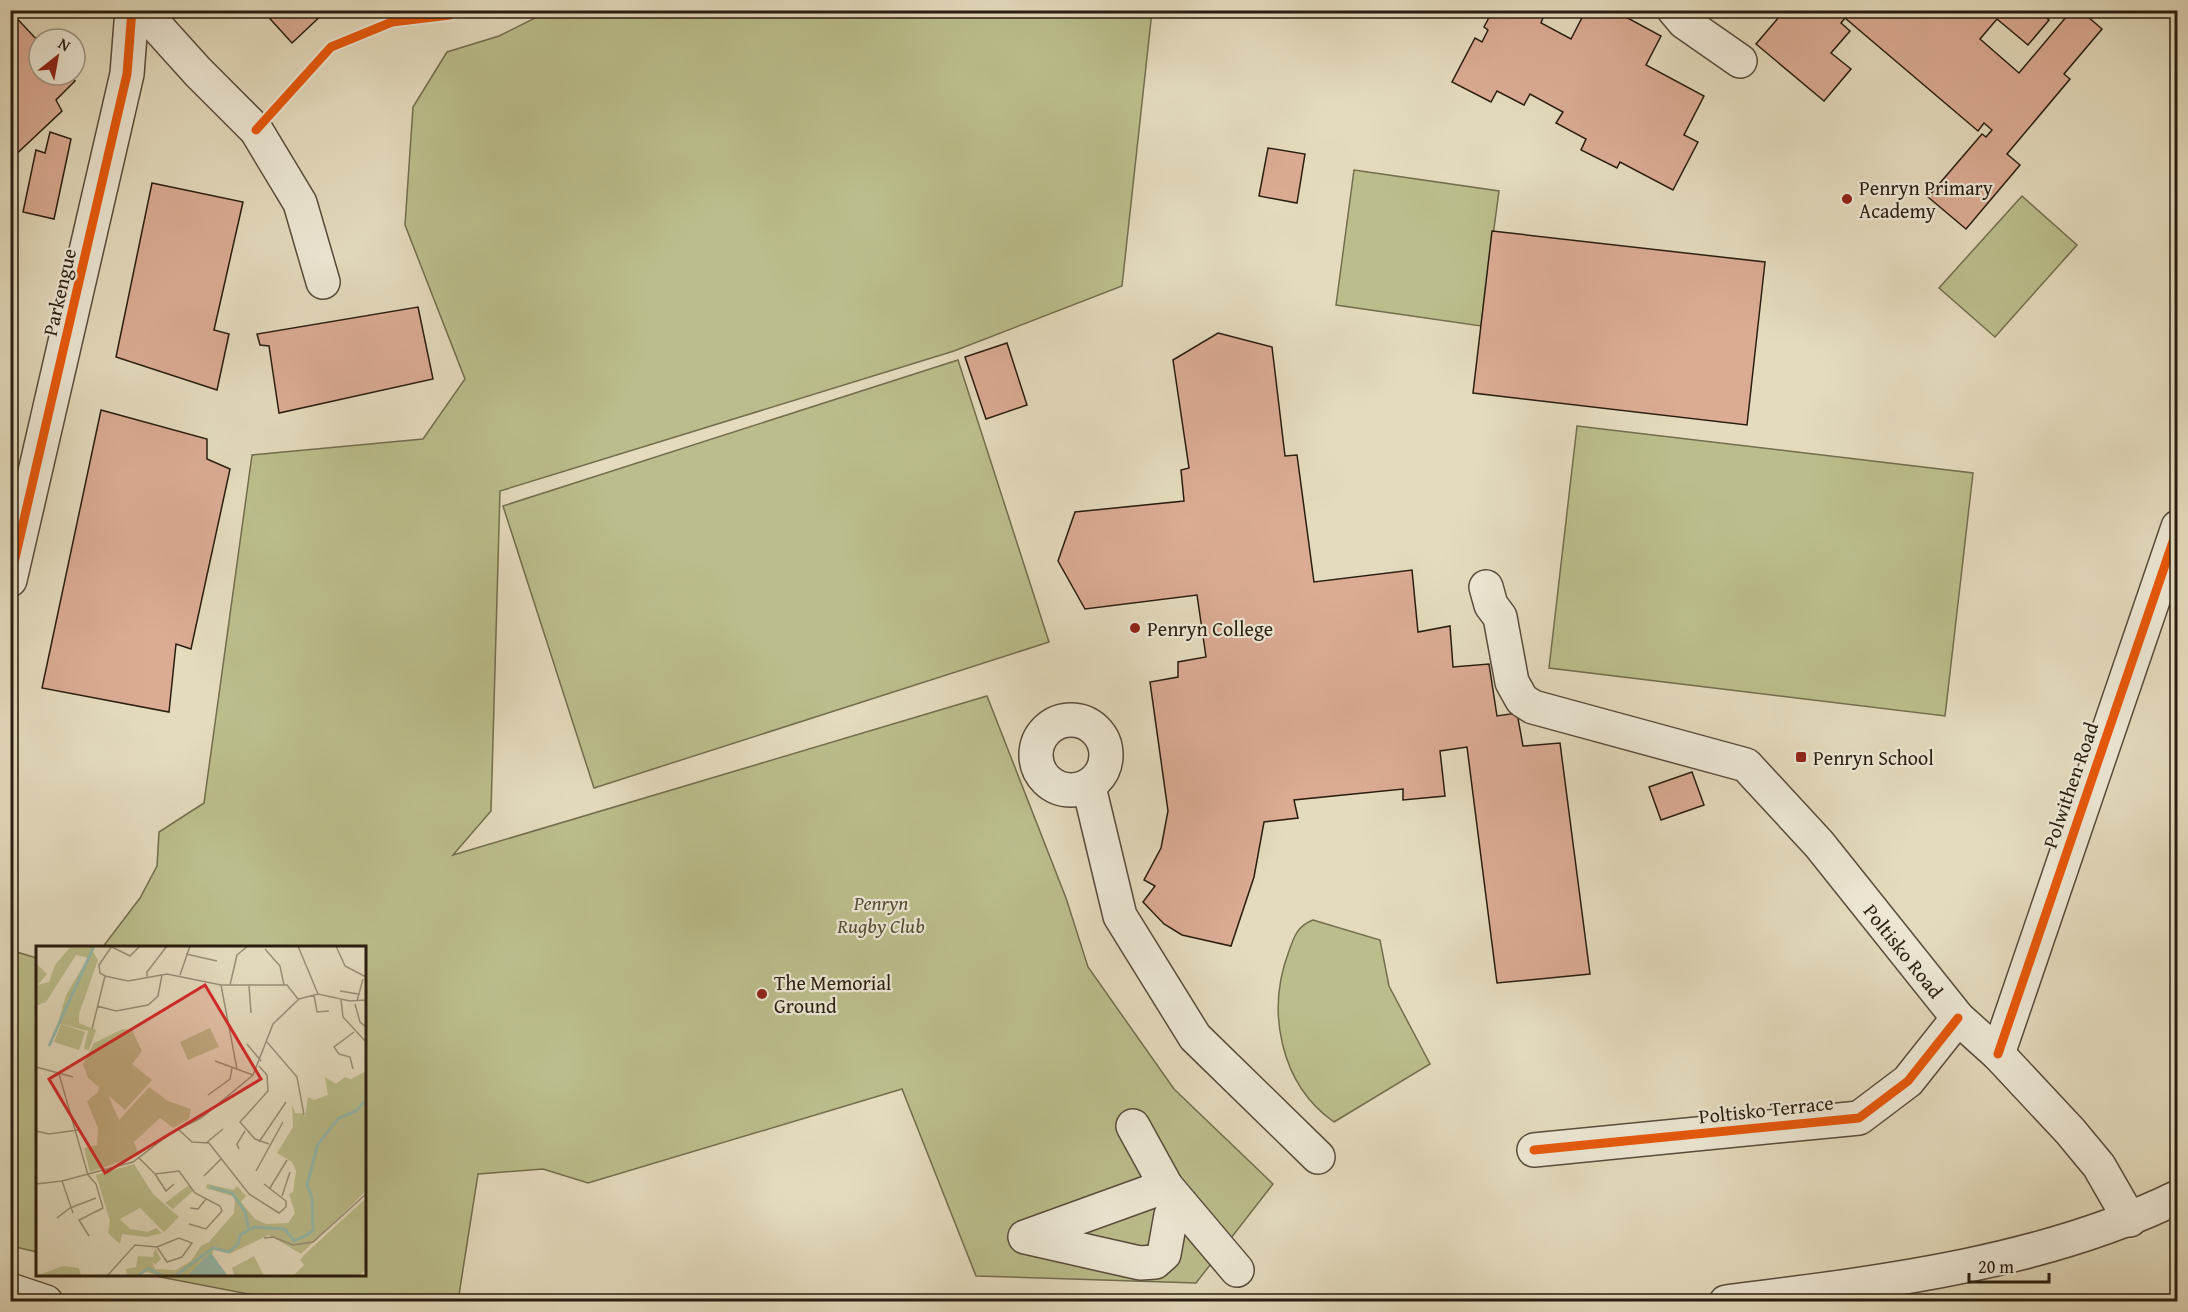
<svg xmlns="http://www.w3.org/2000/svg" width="2188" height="1312" font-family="'Gentium Book Plus',serif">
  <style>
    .green { fill: #bbbe8c; stroke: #726e4e; stroke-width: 1.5 }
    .building { fill: #dbab94; stroke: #291d0f; stroke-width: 1.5 }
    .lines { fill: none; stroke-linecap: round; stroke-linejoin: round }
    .minor-casing { stroke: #584c3b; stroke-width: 36 }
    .minor { stroke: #ede8d5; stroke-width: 33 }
    .cycleway-casing { stroke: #ede8d5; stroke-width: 13 }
    .cycleway { stroke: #e8590c; stroke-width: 9 }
    .poi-dot { fill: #8f2418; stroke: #ede8d5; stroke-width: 2 }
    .labels { text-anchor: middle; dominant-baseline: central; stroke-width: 4.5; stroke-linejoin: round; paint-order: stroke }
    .poi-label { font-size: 20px; fill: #291d0f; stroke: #ede8d5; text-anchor: start }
    .street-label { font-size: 20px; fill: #291d0f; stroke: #ede8d5 }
    .park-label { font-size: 20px; font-style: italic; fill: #554d34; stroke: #ede8d5 }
    .inset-river { fill: none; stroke: #96bbad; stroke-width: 3 }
    .inset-road { fill: none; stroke: #998f78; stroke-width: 1.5 }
    .view { fill: #d62828; fill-opacity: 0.15; stroke: #d62828; stroke-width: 3 }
    .inset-edge { fill: none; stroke: #291d0f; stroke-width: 3 }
  </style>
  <rect width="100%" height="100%" fill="#e4dbbe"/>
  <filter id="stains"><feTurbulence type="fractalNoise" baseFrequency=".00333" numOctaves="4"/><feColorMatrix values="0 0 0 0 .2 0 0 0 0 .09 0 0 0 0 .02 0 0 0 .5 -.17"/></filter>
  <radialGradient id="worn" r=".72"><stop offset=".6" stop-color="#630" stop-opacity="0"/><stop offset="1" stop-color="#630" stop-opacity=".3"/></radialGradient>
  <g class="green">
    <polygon points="549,11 1152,11 1122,286 954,351 500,491 491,811 453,855 987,696 1066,898 1088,967 1174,1089 1273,1184 1196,1283 976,1276 902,1089 588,1183 543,1169 478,1174 458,1301 284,1301 150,1275 364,1274 364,948 102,948 140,898 157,866 159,832 204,803 252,455 423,439 465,379 405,225 413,107 447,52 499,36"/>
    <polygon points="1354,170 1499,191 1481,326 1336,305"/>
    <polygon points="2022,196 2077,245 1995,337 1939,288"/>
    <polygon points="958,360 1049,642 594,788 503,506"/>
    <polygon points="1577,426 1973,473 1945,716 1549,668"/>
    <path d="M 1313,920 L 1380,940 L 1389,986 L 1430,1064 L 1334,1122 C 1280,1084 1266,1011 1289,951 C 1294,937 1297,926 1313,920 Z"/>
    <polygon points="10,950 37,958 37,1252 11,1246"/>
  </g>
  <g class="building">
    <polygon points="262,10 327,10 292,43"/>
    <polygon points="1493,10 1546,10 1541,23 1571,39 1586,10 1613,10 1661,36 1646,65 1704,96 1684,135 1698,142 1673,190 1620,162 1617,168 1581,150 1586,139 1556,123 1563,112 1530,94 1524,105 1497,91 1491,102 1452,82 1475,38 1482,42 1488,30 1484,27"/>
    <polygon points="1785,10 2038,10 2049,20 2028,45 1997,19 1980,39 2019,73 2072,10 2080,10 2102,29 2064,74 2070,79 2007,154 2020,165 1966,229 1928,197 1982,134 1986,137 1992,130 1984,123 1978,131 1845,18 1841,23 1850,31 1831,53 1851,69 1824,101 1756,44"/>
    <polygon points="10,11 39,42 39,75 70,75 75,81 56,100 62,111 10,160"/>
    <polygon points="50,132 71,139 54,219 23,212 36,150 45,153"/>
    <polygon points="1268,148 1305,154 1297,203 1259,196"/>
    <polygon points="152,183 243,202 214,330 229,334 217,390 116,357"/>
    <polygon points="1492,231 1765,262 1747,425 1473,393"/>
    <polygon points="418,307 433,379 279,413 269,346 260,345 257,334"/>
    <polygon points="1218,333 1272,347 1285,456 1297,455 1314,582 1412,570 1418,632 1450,626 1453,667 1489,664 1497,716 1517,713 1523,746 1560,743 1590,974 1497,983 1467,747 1440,751 1445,796 1403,800 1403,789 1294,800 1298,818 1264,822 1254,877 1231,946 1182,935 1164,924 1143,902 1155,886 1144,880 1161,848 1168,811 1150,682 1178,677 1178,662 1206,657 1197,595 1085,609 1058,561 1075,512 1184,501 1181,470 1189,468 1173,360"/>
    <polygon points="1007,343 1027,405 986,419 965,357"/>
    <polygon points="101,410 207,439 207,459 230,469 191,649 176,644 169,712 42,688"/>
    <polygon points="1692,772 1704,805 1661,820 1649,787"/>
  </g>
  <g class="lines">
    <defs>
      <g id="minor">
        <polyline points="142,10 198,72 256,130 300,203 323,282"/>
        <polyline points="1674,10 1684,22 1740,61"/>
        <polyline points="10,580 127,74 132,10"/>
        <path id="s1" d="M 1486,587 L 1491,605 L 1500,617 L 1512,682 L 1522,700 L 1533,707 L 1746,765 L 1819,844 L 1958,1018 L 1998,1054 L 2070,1131 L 2099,1166 L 2130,1220"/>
        <circle cx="1071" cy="755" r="35"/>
        <polyline points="1089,787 1120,916 1195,1037 1318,1157"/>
        <polyline points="1998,1054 2178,527"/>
        <polyline points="1133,1126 1166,1186"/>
        <polyline points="1534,1150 1859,1118 1908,1081 1958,1018"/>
        <polyline points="1182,1205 1171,1215 1164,1254 1155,1262 1140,1263 1025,1237 1166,1186 1237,1270"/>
        <polyline points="10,1290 46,1302"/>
        <path d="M 1726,1302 C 1876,1283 2041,1264 2178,1197"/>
      </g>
    </defs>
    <use href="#minor" class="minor-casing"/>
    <use href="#minor" class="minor"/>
    <defs>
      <g id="cycleway">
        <polyline points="256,130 331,47 392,22 450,15 457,10"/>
        <polyline points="10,580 127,74 132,10"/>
        <polyline points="1998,1054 2178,527"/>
        <polyline points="1534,1150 1859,1118 1908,1081 1958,1018"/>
      </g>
    </defs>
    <use href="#cycleway" class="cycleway-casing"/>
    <use href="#cycleway" class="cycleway"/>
  </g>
  <g class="poi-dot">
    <circle cx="1847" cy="199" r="6"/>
    <circle cx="1135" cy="628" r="6"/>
    <rect x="1795" y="751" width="12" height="12" rx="3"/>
    <circle cx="762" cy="994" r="6"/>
  </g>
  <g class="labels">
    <g class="poi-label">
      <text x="1859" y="187">Penryn Primary<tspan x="1859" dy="23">Academy</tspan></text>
      <text x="1147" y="628">Penryn College</text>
      <text x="1813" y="757">Penryn School</text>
      <text x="774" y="982">The Memorial<tspan x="774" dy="23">Ground</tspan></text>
    </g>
    <g class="street-label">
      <text transform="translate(59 292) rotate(-77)">Parkengue</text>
      <text transform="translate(2070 785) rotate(-71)">Polwithen Road</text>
      <text stroke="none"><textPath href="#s1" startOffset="598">Poltisko Road</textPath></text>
      <text transform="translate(1766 1109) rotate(-6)">Poltisko Terrace</text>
    </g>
    <g class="park-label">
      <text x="881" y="902">Penryn<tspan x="881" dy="23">Rugby Club</tspan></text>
    </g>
  </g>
  <g transform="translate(36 946)">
    <rect width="330" height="330" fill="#e4dbbe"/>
    <path d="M 35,0 L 59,0 L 57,6 L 62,14 L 43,68 L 43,77 L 60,84 L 53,104 L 48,103 L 52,85 L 22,77 L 30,49 L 52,12 L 40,9 L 10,56 L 0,60 L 0,17 L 11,28 L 2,39 L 13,36 L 19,19 ZM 25,78 L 49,86 L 43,104 L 18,96 ZM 174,82 L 183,101 L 152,114 L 144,96 ZM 87,83 L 96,84 L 106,105 L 96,118 L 116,134 L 89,164 L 72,149 L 83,174 L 113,141 L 132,155 L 155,163 L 153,173 L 137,182 L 124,172 L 98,196 L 103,209 L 54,226 L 48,202 L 61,199 L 62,182 L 51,155 L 62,146 L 63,141 L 52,132 L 47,118 L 58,97 ZM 330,125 L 330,245 L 265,308 L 233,289 L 195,307 L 177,302 L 177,307 L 151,330 L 122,330 L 109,325 L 105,330 L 91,330 L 90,323 L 100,321 L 102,310 L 117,311 L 119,302 L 125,313 L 119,319 L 116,315 L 119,323 L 140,324 L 155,315 L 165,300 L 173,296 L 198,267 L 199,251 L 170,242 L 171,238 L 198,244 L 201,240 L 210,250 L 205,256 L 219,273 L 230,278 L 252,277 L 259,267 L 253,248 L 257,246 L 260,225 L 256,216 L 241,207 L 257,181 L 256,159 L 259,167 L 267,167 L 269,171 L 272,151 L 278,154 L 292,149 L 289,131 L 300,138 L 309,131 L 315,133 ZM 98,218 L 117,248 L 143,271 L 128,286 L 104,262 L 84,273 L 94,283 L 112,286 L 120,282 L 126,287 L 111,291 L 86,288 L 84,298 L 72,287 L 74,275 L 60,229 ZM 153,239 L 157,245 L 137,263 L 129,257 ZM 330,252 L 330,324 L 322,330 L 257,330 L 268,319 L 264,314 L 268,309 ZM 218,310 L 228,330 L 199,330 L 196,322 ZM 27,320 L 43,322 L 45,330 L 0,330 Z" fill="#bbbe8c"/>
    <path d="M 175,307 L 192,330 L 151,330 L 171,310 Z" fill="#96bbad"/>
    <path class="inset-river" d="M 13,100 L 58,0M 174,241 L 196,247 L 209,265 L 213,284M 102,330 L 112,322 L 127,330M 139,330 L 177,302 L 193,306 L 202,298 L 204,289 L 218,281 L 249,283 L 258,295 L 271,289 L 277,284 L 276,251 L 271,239 L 282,198 L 303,172 L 320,165 L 330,154"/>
    <path class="inset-road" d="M 76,0 L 63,19 L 64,27 L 69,30 L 92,35 L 131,28 L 185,39 L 251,39 L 262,53M 262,0 L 282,48M 300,0 L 309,20 L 330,31M 76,1 L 94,10 L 104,0M 229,3 L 244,20 L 248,39M 150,8 L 181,15M 144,29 L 154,0M 111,32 L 111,26 L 131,0M 185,39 L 201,123M 194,39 L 201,9 L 212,0M 213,40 L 215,67M 304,45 L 322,48M 278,49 L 281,66 L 293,65M 305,54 L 307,71 L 330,96M 321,55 L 327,33M 319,58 L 324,76 L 330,81M 61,60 L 80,65 L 112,59 L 122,50 L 126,29M 56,83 L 69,30M 231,96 L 261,131 L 268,169M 211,98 L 225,115M 179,115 L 217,129M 223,120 L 231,129 L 232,145 L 204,176 L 219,193 L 233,198M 0,121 L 37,131M 317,123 L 314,111 L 303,108 L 298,101 L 318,86M 23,128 L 52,229 L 60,238 L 67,262 L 43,274 L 53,290M 172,149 L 194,133 L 196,122M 142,183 L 156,196 L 173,197 L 213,248 L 243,267 L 250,261 L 250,255 L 228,238M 0,185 L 13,188 L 42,184M 223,196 L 250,156M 170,197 L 187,183M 203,203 L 201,198 L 209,185M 103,212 L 119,228 L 143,225 L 159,247 L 184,260 L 186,265 L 170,283 L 153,278M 220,225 L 247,176M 119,228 L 130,245 L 138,238M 168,230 L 186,212M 26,235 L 37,267M 0,238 L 26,235 L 97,216 L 135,187 L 165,172 L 217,129 L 237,78 L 263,53 L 282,48 L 314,55 L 330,54M 234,242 L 251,214M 246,250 L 254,226M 154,262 L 162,263 L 170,253M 21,272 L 34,262 L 60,252M 228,292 L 237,291 L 257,299 L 277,296 L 330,248M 71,330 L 99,299 L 121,301 L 143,292 L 156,297 L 146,311 L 131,316 L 121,301"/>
    <path class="view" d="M 169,39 L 225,133 L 69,227 L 13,133 Z"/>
    <rect width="330" height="330" class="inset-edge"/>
  </g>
  <rect width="2188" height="1312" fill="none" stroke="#e4dbbe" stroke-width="36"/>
  <rect x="12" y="12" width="2164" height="1288" fill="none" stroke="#291d0f" stroke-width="3"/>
  <rect x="18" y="18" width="2152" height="1276" fill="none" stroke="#291d0f" stroke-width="1.5"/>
  <g transform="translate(57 57) rotate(31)"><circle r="28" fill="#ede8d5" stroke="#9f9786" stroke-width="1.5"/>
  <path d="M0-4.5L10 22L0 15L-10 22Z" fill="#8f2418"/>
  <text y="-9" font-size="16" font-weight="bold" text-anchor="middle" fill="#291d0f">N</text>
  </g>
  <path d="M1969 1273v9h80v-9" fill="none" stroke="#291d0f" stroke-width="3"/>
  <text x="1978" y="1273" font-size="18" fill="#291d0f" stroke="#ede8d5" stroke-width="4.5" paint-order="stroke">20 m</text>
  <rect width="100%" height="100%" filter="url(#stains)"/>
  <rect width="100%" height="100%" fill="url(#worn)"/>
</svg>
